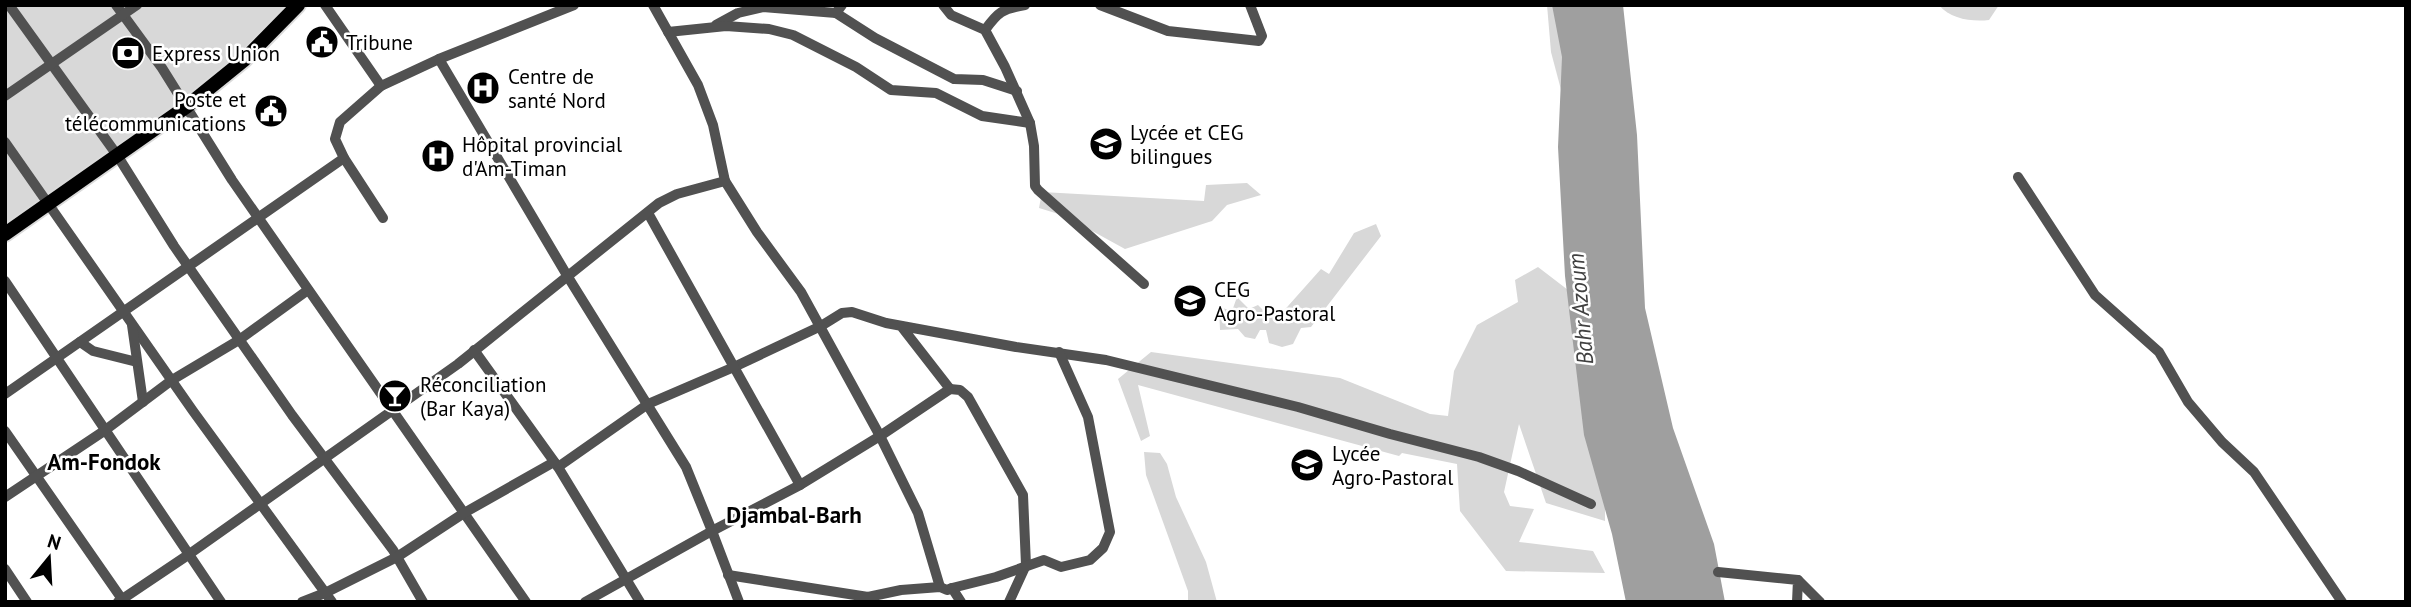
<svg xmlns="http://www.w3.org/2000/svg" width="2411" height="607" font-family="'PT Sans',sans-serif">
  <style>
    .green { fill: #d8d8d8 }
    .water { fill: #9f9f9f }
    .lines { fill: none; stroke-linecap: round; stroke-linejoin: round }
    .major-casing { stroke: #dbdbdb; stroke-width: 18 }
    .minor { stroke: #515151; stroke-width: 10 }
    .major { stroke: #000; stroke-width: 14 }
    .labels { text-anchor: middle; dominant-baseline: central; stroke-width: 5; stroke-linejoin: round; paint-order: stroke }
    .poi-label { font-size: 21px; fill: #000; stroke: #fff; text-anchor: start }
    .water-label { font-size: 23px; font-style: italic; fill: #404040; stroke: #fff }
    .neighbourhood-label { font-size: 23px; font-weight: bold; fill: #000; stroke: #fff }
  </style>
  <rect width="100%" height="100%" fill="#fff"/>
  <g class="green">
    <polygon points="5,5 296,5 175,114 5,234"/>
    <polygon points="1547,5 1568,5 1564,101 1551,52"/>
    <path d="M 1939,5 L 1999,5 L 1989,20 C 1972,22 1950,19 1939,5 Z"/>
    <polygon points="1247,183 1261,195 1227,205 1212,221 1125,249 1065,216 1039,208 1042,192 1204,201 1206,185"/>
    <polygon points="1376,224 1381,236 1311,327 1301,328 1293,344 1282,347 1269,343 1266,330 1260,330 1255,339 1245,337 1238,329 1220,330 1219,307 1232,311 1237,297 1249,309 1258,305 1265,312 1280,315 1321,269 1329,274 1354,233"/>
    <polygon points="1538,267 1568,290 1605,492 1605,521 1546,503 1519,424 1504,492 1510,506 1534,509 1519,542 1593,551 1605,573 1506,571 1460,511 1457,464 1402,453 1399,456 1138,385 1150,436 1141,441 1118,379 1151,352 1340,378 1430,414 1448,416 1454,371 1477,325 1518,302 1515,280"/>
    <polygon points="1144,452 1160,453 1167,464 1176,497 1206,562 1217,602 1188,602 1188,591 1146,475"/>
  </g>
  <polygon class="water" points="1552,5 1623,5 1637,135 1645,308 1673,428 1714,544 1725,602 1626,602 1612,534 1584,435 1565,276 1558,147 1562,57"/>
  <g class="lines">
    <defs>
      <polyline id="major" points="5,234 186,107 244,60 298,5"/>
    </defs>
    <use href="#major" class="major-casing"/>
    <g class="minor">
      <polyline points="9,5 117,155 174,246 292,415 393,550 423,602"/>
      <polyline points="116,5 162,68 232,180 526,602"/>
      <polyline points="325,5 381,86"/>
      <polyline points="943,5 951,15 985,30 1005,67 1030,123 1034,146 1035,186 1038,190 1144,284"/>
      <polyline points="1100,5 1168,31 1259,41 1262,36 1250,5"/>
      <polyline points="836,13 875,38 954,79 983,80 1017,91"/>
      <polyline points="716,25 738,13 763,7 836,13 842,5"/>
      <path d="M 985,30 C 998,12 1002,9 1025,5"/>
      <polyline points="668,32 726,26 769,29 793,35 856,67 891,90 936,93 982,116 1030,123"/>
      <polyline points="439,59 568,277 686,467 712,531 800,485"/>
      <polyline points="5,96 137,5"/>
      <polyline points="5,142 193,411 332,602"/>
      <polyline points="2018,177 2095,295 2159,352 2188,402 2222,442 2254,472 2342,602"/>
      <polyline points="725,181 757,232 801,292 880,436 918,513 940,587"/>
      <polyline points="383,218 344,158 335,139 340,122 381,86 439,59 574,5"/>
      <polyline points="5,281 221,602"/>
      <polyline points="132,325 143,402"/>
      <polyline points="901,326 950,389 880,436 800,485 734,367 821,326 842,313 852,312 886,323 1016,347 1106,360 1298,407 1390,434 1479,457 1518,471 1591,504"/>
      <polyline points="80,342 93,351 137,362"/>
      <polyline points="474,350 558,467 640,602"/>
      <polyline points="950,389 960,390 968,397 1023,495 1026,565 1009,602"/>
      <polyline points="5,394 344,158"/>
      <polyline points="5,431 124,602"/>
      <polyline points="558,467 648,404 734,367 648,213"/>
      <polyline points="5,497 104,431 172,380 239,340 308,290"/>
      <polyline points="5,569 27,602"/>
      <polyline points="1718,572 1798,580 1797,602"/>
      <polyline points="728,575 868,597 901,590 940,587 947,590 952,588 961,602"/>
      <polyline points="1798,580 1820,602"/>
      <polyline points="952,588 996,577 1044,560 1061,567 1090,560 1103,548 1110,532 1088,417 1059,352"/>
      <polyline points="118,602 188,555 458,364 659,203 677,194 725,181 713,125 698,85 653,5"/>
      <polyline points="302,602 325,593 397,557 464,513 554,462"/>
      <polyline points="585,602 712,531 739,602"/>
    </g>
    <use href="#major" class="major"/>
  </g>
  <defs>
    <symbol id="civic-disc" viewBox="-11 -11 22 22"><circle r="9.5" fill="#000" stroke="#fff"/><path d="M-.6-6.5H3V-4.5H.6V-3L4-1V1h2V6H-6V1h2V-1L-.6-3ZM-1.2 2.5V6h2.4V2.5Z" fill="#fff"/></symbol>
    <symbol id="bank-disc" viewBox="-11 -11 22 22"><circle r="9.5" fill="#000" stroke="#fff"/><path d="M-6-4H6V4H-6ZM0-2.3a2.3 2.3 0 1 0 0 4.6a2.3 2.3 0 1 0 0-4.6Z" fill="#fff"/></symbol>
    <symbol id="hospital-disc" viewBox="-11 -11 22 22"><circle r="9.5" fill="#000" stroke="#fff"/><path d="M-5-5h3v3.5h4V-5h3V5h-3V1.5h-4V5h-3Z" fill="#fff"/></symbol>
    <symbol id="university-disc" viewBox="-11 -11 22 22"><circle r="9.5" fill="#000" stroke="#fff"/><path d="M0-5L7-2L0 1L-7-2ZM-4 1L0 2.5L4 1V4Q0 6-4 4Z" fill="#fff"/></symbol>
    <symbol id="bar-disc" viewBox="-11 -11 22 22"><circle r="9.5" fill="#000" stroke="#fff"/><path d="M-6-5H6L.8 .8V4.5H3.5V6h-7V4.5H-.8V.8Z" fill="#fff"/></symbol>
  </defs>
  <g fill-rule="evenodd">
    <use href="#civic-disc" x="303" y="23" width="38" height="38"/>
    <use href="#bank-disc" x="109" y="34" width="38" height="38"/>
    <use href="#hospital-disc" x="464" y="69" width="38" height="38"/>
    <use href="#civic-disc" x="252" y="92" width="38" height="38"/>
    <use href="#university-disc" x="1087" y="125" width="38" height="38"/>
    <use href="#hospital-disc" x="419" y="137" width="38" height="38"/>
    <use href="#university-disc" x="1171" y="282" width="38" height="38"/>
    <use href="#bar-disc" x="376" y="377" width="38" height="38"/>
    <use href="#university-disc" x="1288" y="446" width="38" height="38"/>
  </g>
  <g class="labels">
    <g class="poi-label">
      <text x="346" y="42">Tribune</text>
      <text x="152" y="53">Express Union</text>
      <text x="508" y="76">Centre de<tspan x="508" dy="24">santé Nord</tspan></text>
      <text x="246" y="99" text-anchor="end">Poste et<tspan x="246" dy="24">télécommunications</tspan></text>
      <text x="1130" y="132">Lycée et CEG<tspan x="1130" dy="24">bilingues</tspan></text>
      <text x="462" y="144">Hôpital provincial<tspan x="462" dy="24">d'Am-Timan</tspan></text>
      <text x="1214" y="289">CEG<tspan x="1214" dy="24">Agro-Pastoral</tspan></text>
      <text x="420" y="384">Réconciliation<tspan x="420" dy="24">(Bar Kaya)</tspan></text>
      <text x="1332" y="453">Lycée<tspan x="1332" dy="24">Agro-Pastoral</tspan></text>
    </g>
    <g class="water-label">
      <text transform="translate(1580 309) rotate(-95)">Bahr Azoum</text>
    </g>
    <g class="neighbourhood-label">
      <text x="104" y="461">Am-Fondok</text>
      <text x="794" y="514">Djambal-Barh</text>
    </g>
  </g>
  <rect width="2411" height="607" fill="none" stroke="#000000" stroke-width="14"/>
  <g transform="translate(49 558) rotate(18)" stroke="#ffffff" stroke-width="5" paint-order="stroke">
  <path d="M0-5L12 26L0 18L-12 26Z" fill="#000000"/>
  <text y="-10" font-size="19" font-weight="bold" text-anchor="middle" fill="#000000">N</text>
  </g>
</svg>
